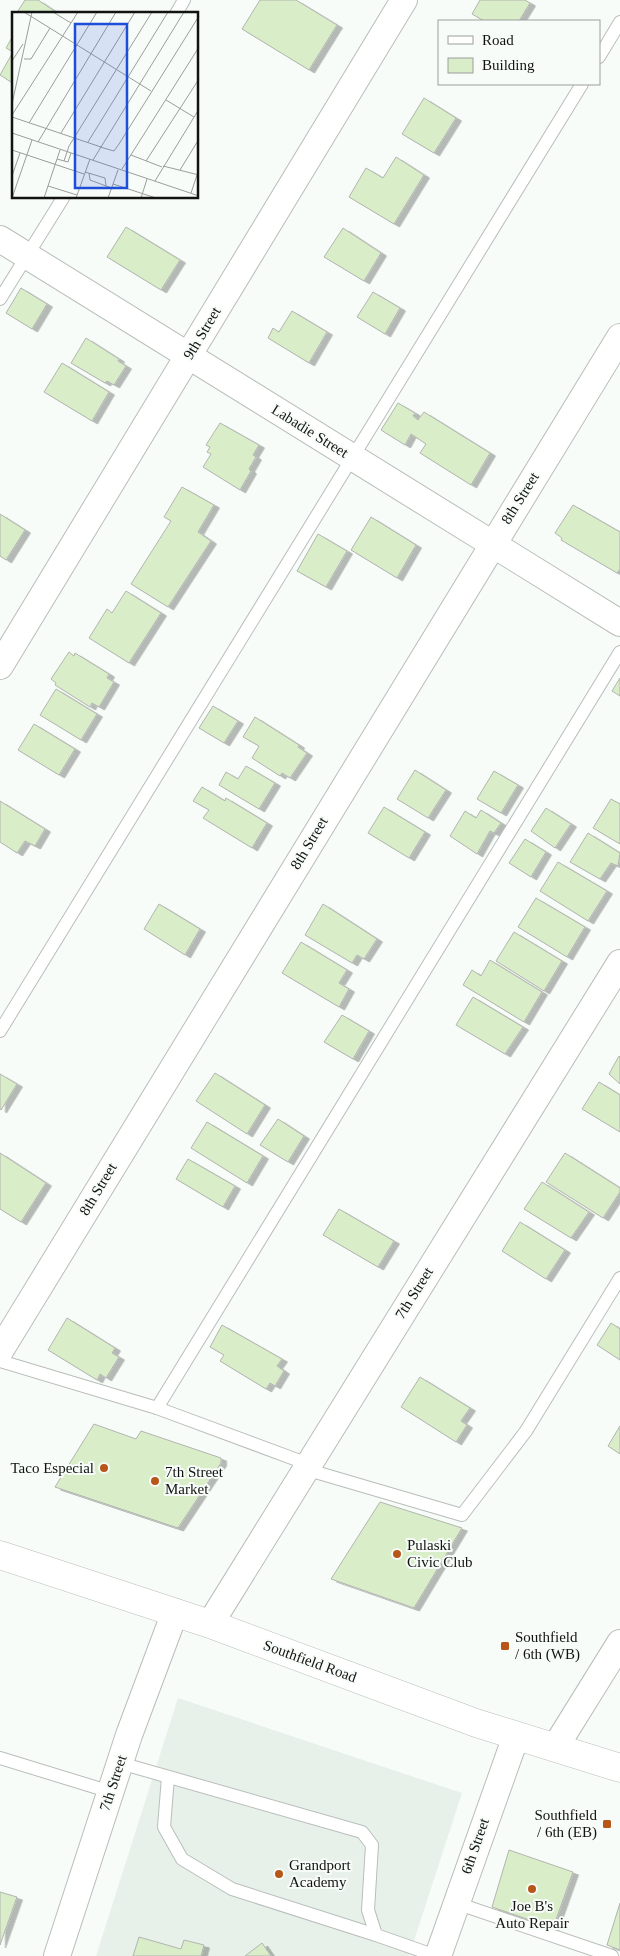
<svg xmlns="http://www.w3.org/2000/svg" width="620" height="1956" font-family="Georgia,serif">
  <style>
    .built { fill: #e7f1e9 }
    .building { fill: #d9edc9; stroke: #b2b5b0; filter: url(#shadow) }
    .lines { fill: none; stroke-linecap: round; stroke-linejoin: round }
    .service-casing { stroke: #b9beba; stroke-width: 14 }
    .minor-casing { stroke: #b9beba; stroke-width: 28 }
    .secondary-casing { stroke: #b9beba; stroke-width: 29 }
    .service { stroke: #fff; stroke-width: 12 }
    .minor { stroke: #fff; stroke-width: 26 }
    .secondary { stroke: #fff; stroke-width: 28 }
    .poi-dot { fill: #b75618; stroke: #f7fcf8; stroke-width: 2 }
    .labels { text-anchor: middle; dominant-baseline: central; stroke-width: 4; stroke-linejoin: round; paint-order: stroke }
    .street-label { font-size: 15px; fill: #111312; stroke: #f7fcf8 }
    .poi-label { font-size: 15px; fill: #111312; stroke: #f7fcf8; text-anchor: start }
    .inset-road { fill: none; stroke: #9b9f9c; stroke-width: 1 }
    .view { fill: #1d4ed8; fill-opacity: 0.15; stroke: #1d4ed8; stroke-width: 2.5 }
    .inset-edge { fill: none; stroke: #111312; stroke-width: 2.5 }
  </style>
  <defs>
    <filter id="shadow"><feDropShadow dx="5.5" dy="3" stdDeviation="0" flood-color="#0004"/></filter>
  </defs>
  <rect width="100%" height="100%" fill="#f7fcf8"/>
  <polygon class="built" points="178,1698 462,1793 409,1956 96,1956"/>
  <g class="building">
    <polygon points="25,0 38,0 59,14 16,14"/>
    <polygon points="260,0 296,0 337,25 309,70 242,29"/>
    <polygon points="480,0 525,0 530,3 519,21 484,21 472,14"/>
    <polygon points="14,34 14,84 0,75 13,52 6,48"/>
    <polygon points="424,98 456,118 434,153 402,134"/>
    <polygon points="396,157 424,175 394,224 349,197 366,168 383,178"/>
    <polygon points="126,227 180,260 161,290 107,257"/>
    <polygon points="343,228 381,253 364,281 324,257"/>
    <polygon points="21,288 47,304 32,329 6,313"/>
    <polygon points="373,292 400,308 385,334 357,317"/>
    <polygon points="292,311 327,332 309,363 268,338 273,328 279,332"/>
    <polygon points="86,338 119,359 118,361 126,366 114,385 107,381 105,383 71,363"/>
    <polygon points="62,363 109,392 92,421 44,392"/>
    <polygon points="398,403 415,413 413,416 418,420 424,412 490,453 471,485 420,453 426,444 411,434 405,445 381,430"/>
    <polygon points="220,423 259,445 253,455 256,457 249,469 251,471 240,490 203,467 211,454 207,452 210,447 206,445"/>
    <polygon points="182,487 214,505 198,532 211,541 168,607 131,584 171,521 164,517"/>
    <polygon points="573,505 620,532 620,569 617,573 561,540 562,538 555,533"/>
    <polygon points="0,514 25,530 6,560 0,556"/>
    <polygon points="371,517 416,545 397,578 351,550"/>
    <polygon points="318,534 347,551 326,587 297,571"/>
    <polygon points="126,591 161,613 129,663 89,638 107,609 112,613"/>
    <polygon points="69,652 74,656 75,653 109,674 107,678 114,682 99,707 92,703 90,707 55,685 56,683 51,679"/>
    <polygon points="620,678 620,696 612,691"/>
    <polygon points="56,689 97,714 81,740 40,715"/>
    <polygon points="213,706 238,721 224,743 199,728"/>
    <polygon points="255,717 299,745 298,747 307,753 290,778 282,773 280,776 252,758 259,746 243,737"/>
    <polygon points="34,724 75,749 59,775 18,750"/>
    <polygon points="246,766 275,783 259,809 219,785 226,772 238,779"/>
    <polygon points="415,770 446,790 428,818 397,799"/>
    <polygon points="494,771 518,785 501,813 477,799"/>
    <polygon points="202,787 225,801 226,798 267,823 252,848 203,818 209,810 193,801"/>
    <polygon points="611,799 620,804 620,844 593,828"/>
    <polygon points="0,801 45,829 35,846 25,841 17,853 0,842"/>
    <polygon points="384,807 425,832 409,858 368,833"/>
    <polygon points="546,808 571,824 555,848 531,831"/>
    <polygon points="481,810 501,823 494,833 490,831 477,854 450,836 465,811 476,818"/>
    <polygon points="588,833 620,853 618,866 611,863 600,879 570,862"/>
    <polygon points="525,839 546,852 531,877 509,863"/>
    <polygon points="558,862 607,891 588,921 540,891"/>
    <polygon points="536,898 585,927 567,957 518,927"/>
    <polygon points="159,904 200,929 185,955 144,929"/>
    <polygon points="323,904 377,939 364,959 357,955 352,963 305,935"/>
    <polygon points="514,932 562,961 544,991 496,961"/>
    <polygon points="301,942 347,970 339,983 349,989 339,1007 282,973"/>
    <polygon points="490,960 542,992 524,1022 463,985 472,970 481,976"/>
    <polygon points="473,997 523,1027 505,1054 456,1025"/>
    <polygon points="342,1015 369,1031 353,1059 324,1042"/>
    <polygon points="619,1056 620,1057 620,1084 609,1074"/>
    <polygon points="215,1073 265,1105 247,1134 196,1101"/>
    <polygon points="0,1074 17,1084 1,1110 0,1109"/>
    <polygon points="599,1082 620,1095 620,1132 582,1109"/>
    <polygon points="278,1119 304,1136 288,1162 260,1145"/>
    <polygon points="207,1122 263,1156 247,1183 191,1148"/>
    <polygon points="0,1153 46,1183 21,1222 0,1209"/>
    <polygon points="565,1153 620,1188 620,1192 603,1218 546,1182"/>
    <polygon points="188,1159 235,1186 223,1207 176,1179"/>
    <polygon points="542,1182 589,1212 571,1238 524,1209"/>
    <polygon points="339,1209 394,1241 378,1267 323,1235"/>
    <polygon points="520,1222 565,1250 546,1279 502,1251"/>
    <polygon points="67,1318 115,1348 112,1353 119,1357 106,1378 100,1374 97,1380 48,1350"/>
    <polygon points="611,1323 620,1329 620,1360 597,1345"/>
    <polygon points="222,1325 282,1359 277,1366 284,1371 275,1386 270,1383 266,1389 220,1361 224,1355 210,1347"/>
    <polygon points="420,1377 470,1408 461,1421 467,1425 456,1442 401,1407"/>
    <polygon points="94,1424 136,1439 141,1431 221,1458 221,1463 178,1528 55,1487"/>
    <polygon points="620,1426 620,1454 608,1446"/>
    <polygon points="380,1502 462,1528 414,1608 331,1579"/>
    <polygon points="509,1850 573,1872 553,1928 492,1907"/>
    <polygon points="0,1892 17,1897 0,1945"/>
    <polygon points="620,1903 620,1950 607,1945"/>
    <polygon points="139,1937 181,1949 184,1940 204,1945 201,1956 133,1956"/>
    <polygon points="262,1943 271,1956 245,1956"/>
  </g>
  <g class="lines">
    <defs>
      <g id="service">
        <polyline points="176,14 184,0"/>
        <polyline points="599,57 620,22"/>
        <polyline points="0,299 63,198"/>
        <polyline points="0,1031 582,84"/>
        <polyline points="0,1361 157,1408 308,1464"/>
        <polyline points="157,1408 620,652"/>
        <polyline points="305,1469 462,1515 526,1431 620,1278"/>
        <polyline points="0,1758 111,1792"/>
        <polyline points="120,1763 362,1832 372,1845 368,1910 376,1935 436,1956"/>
        <polyline points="168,1777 164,1827 182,1859 232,1889 376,1935"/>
        <polyline points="456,1903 612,1956"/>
      </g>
      <g id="minor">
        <polyline points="0,239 620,623"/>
        <polyline points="0,666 404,0"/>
        <polyline points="0,1351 620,337"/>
        <polyline points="210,1624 620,963"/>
        <polyline points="556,1746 620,1643"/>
        <polyline points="57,1956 129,1735 175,1612"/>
        <polyline points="438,1956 516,1736"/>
      </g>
      <polyline id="secondary" points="0,1555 210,1624 476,1723 620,1768"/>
    </defs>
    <use href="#service" class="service-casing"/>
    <use href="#minor" class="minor-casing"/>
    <use href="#secondary" class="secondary-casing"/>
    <use href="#service" class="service"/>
    <use href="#minor" class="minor"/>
    <use href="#secondary" class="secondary"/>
  </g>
  <g class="poi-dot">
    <circle cx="104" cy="1468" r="5"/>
    <circle cx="155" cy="1481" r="5"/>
    <circle cx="397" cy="1554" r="5"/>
    <rect x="500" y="1641" width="10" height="10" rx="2.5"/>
    <rect x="602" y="1819" width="10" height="10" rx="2.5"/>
    <circle cx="279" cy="1874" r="5"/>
    <circle cx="532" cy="1889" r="5"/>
  </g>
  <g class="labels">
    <g class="street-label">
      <text transform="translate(202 333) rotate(-59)">9th Street</text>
      <text transform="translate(310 431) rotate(32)">Labadie Street</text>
      <text transform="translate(520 498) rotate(-58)">8th Street</text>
      <text transform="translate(309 843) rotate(-59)">8th Street</text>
      <text transform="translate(98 1189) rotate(-59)">8th Street</text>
      <text transform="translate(414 1293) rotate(-58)">7th Street</text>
      <text transform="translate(310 1661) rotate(20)">Southfield Road</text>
      <text transform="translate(113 1783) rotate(-72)">7th Street</text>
      <text transform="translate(475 1846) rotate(-71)">6th Street</text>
    </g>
    <g class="poi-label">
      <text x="94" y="1468" text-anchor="end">Taco Especial</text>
      <text x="165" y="1472">7th Street<tspan x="165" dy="17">Market</tspan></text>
      <text x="407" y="1545">Pulaski<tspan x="407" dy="17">Civic Club</tspan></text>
      <text x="515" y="1637">Southfield<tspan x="515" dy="17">/ 6th (WB)</tspan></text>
      <text x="597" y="1815" text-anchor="end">Southfield<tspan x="597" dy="17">/ 6th (EB)</tspan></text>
      <text x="289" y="1865">Grandport<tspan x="289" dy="17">Academy</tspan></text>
      <text x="532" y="1906" text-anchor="middle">Joe B's<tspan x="532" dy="17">Auto Repair</tspan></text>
    </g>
  </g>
  <g transform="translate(12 12)">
    <rect width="186" height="186" fill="#f7fcf8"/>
    <path class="inset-road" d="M 12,0 L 139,79M 41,0 L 59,11M 12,47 L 19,47 L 38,16M 0,49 L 11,32M 154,88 L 182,105M 0,92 L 20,0M 0,103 L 66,0M 0,105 L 89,135M 17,111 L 85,0M 0,121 L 187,184M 49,121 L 123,0M 26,130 L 104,0M 76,130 L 156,0M 88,135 L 102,139 L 107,132 L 187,4M 0,138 L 72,162M 119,143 L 150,155M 45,147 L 56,150 L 59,141M 81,148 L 172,0M 52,149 L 57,134 L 140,0M 134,149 L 187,67M 151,154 L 187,163M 110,157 L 187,35M 168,158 L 187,127M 73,160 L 93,166 L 94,174 L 100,176M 77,161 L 78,168 L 94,174M 0,164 L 8,141M 143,169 L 187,97M 101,172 L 144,186M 36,174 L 65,183M 179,181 L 185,163M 0,186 L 20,128M 32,186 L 48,138M 64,186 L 78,147M 96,186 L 106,158M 129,186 L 135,167"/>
    <path class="view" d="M 63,12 L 115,12 L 115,176 L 63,176 Z"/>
    <rect width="186" height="186" class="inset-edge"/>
  </g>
  <rect x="438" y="20" width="162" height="65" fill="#f7fcf8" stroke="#9b9f9c"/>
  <rect x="448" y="36" width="25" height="8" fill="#ffffff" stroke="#9b9f9c"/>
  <text x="482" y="45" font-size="15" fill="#111312">Road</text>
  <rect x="448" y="58" width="25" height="15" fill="#d9edc9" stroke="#9b9f9c"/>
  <text x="482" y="70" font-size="15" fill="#111312">Building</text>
</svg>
